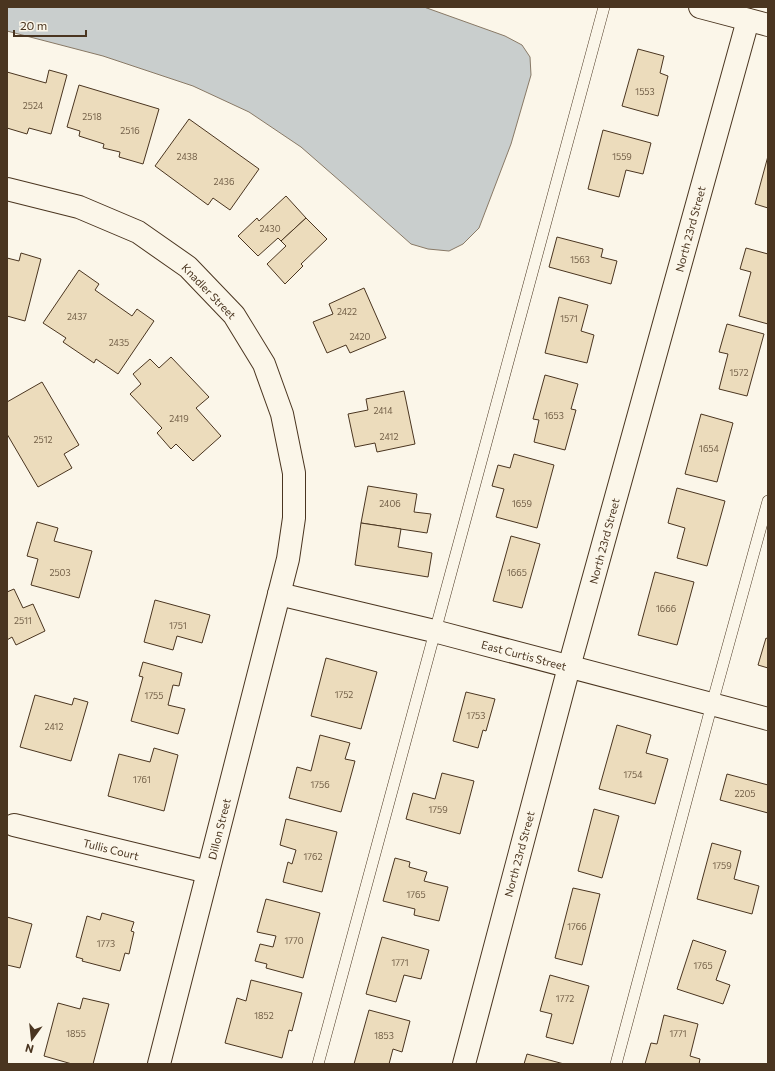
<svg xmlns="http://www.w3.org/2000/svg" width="775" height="1071" font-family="Commissioner,sans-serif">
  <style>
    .water { fill: #c9cecd; stroke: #887966 }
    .building { fill: #ecdcbc; stroke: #4a3520 }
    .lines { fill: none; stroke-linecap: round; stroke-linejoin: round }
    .service-casing { stroke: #4a3520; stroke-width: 12 }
    .minor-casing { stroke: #4a3520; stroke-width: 24 }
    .secondary-casing { stroke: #4a3520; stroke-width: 24 }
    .service { stroke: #fbf6e9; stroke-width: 11 }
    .minor { stroke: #fbf6e9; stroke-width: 22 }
    .secondary { stroke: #fbf6e9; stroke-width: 22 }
    .labels { text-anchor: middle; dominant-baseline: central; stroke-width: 3; stroke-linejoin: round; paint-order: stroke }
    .number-label { font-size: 9px; fill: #725f47 }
    .street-label { font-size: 11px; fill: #4a3520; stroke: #fbf6e9 }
  </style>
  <rect width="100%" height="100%" fill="#fbf6e9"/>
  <polygon class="water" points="7,7 424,7 505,36 522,45 530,57 531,75 511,144 479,228 463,244 449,251 428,249 411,244 348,188 301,147 249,112 193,86 103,56 7,31"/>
  <g class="building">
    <polygon points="638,49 664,56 660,73 668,76 658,116 622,106"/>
    <polygon points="49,70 67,75 51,134 29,128 27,134 7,128 7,72 46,83"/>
    <polygon points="79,85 159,109 143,164 119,157 120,152 103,148 104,144 79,136 80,131 67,127"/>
    <polygon points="189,119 259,169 230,210 213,198 208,205 155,166"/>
    <polygon points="603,130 651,143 643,174 626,170 619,197 588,189"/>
    <polygon points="768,156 768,208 755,204"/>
    <polygon points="286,196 306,218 281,241 278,238 258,256 238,236 257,218 259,221"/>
    <polygon points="306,218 327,239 301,264 303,266 285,284 267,264 286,246 281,241"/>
    <polygon points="557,237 603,249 601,257 617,261 611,284 549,267"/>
    <polygon points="746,248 768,254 768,324 739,316 751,272 740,269"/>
    <polygon points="21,253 41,259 25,321 7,316 7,258 19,261"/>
    <polygon points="79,270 99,284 95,290 132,316 137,309 154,321 118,374 96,359 94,363 63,342 66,338 43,323"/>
    <polygon points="364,288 386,338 350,353 346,345 327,353 313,322 333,314 329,304"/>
    <polygon points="559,297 588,305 581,331 594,335 587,363 545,353"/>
    <polygon points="727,324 764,334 747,396 719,389 728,354 719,352"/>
    <polygon points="171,357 209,397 196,408 221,436 193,461 176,444 171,449 157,433 162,428 130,394 141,384 133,374 150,359 159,368"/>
    <polygon points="545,375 578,384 571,409 576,410 565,450 534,442 539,420 533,419"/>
    <polygon points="42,382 79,445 64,454 72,468 38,487 7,434 7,402"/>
    <polygon points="404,391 415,444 377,452 375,443 355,447 348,414 368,410 366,399"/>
    <polygon points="701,414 733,423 717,482 685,474"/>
    <polygon points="514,454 554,465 537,528 496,517 504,489 492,486 498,465 510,468"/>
    <polygon points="368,486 417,494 414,512 431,514 427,533 361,523"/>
    <polygon points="677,488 725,501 707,566 677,558 685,528 668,523"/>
    <polygon points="37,522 58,528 54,541 92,551 79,598 31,585 38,559 27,556"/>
    <polygon points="361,523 401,529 398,547 432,553 428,577 355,565"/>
    <polygon points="511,536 540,544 522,608 493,601"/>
    <polygon points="655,572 694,582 677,645 638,635"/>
    <polygon points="14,589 23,608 33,604 45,631 16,645 12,637 7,640 7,592"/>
    <polygon points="155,600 210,615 202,643 177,636 173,650 144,642"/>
    <polygon points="766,638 768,639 768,668 758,665"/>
    <polygon points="326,658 377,672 361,729 311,716"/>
    <polygon points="143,662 182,673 179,686 173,685 168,705 185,709 178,734 131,721 143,677 139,676"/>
    <polygon points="466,692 495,699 486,731 483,730 478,748 453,741"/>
    <polygon points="35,695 72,705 74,698 88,702 71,761 20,747"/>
    <polygon points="617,725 651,735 646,753 668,759 655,804 599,789"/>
    <polygon points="320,735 350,743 345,759 355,761 341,812 289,798 297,767 311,771"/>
    <polygon points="154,748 178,755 164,811 108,796 119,754 150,762"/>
    <polygon points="442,773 474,781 460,834 406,819 413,793 435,799"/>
    <polygon points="727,774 768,785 768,813 720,800"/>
    <polygon points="594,809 619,816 602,878 578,871"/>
    <polygon points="286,819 337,832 322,892 283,882 288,862 292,864 296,850 280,845"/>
    <polygon points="712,843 741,851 734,879 759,886 752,914 697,899"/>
    <polygon points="395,858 410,862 409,867 427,872 424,881 448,887 439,921 414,915 415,909 383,901"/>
    <polygon points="573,888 600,894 582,965 555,958"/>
    <polygon points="266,899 320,913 303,978 266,968 267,964 255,961 260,944 273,947 276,936 257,932"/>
    <polygon points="102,913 134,922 131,931 134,932 129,954 125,953 120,971 82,961 83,959 76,957 87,916 100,920"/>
    <polygon points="7,917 32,924 20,968 7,965"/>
    <polygon points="382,937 429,950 421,979 404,975 396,1002 366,994"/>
    <polygon points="693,940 726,951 716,980 730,985 723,1004 677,989"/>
    <polygon points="550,975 589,986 573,1044 546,1037 552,1014 540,1011"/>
    <polygon points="251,980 302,993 292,1031 289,1030 282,1058 225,1043 237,998 246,1001"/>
    <polygon points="83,998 109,1004 93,1064 72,1064 44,1056 58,1003 80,1009"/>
    <polygon points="369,1010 410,1021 402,1052 393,1049 389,1064 354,1064"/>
    <polygon points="664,1015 698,1024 690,1056 700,1059 699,1064 645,1064 651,1043 657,1044"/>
    <polygon points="527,1054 564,1064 524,1064"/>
  </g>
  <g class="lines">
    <defs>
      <g id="service">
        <polyline points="318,1064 604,7"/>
        <polyline points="616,1064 712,704 768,501"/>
      </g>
      <g id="minor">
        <polyline points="7,189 79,207 138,232 188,267 234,315 264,364 282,414 294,473 294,518 288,559 159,1064"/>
        <polyline points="279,594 434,631 768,719"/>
        <polyline points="14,825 208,872"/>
        <polyline points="464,1064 569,667 748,20"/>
      </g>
      <polyline id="secondary" points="700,7 768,25"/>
    </defs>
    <use href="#service" class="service-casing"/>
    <use href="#minor" class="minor-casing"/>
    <use href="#secondary" class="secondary-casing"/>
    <use href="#service" class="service"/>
    <use href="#minor" class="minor"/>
    <use href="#secondary" class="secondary"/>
  </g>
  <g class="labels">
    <g class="number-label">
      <text x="645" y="91">1553</text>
      <text x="33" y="105">2524</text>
      <text x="92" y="116">2518</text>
      <text x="130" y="130">2516</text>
      <text x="187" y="156">2438</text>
      <text x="622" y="156">1559</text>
      <text x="224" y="181">2436</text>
      <text x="270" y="228">2430</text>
      <text x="580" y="259">1563</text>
      <text x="347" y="311">2422</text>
      <text x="77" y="316">2437</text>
      <text x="569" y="318">1571</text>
      <text x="360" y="336">2420</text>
      <text x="119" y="342">2435</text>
      <text x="739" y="372">1572</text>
      <text x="383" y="410">2414</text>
      <text x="554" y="415">1653</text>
      <text x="179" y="418">2419</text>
      <text x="389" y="436">2412</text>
      <text x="43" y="439">2512</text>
      <text x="709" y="448">1654</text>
      <text x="390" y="503">2406</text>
      <text x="522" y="503">1659</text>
      <text x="60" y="572">2503</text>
      <text x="517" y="572">1665</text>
      <text x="666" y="608">1666</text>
      <text x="23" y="620">2511</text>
      <text x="178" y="625">1751</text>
      <text x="344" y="694">1752</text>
      <text x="154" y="695">1755</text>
      <text x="476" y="715">1753</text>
      <text x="54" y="726">2412</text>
      <text x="633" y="774">1754</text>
      <text x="142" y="779">1761</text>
      <text x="320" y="784">1756</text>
      <text x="745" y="793">2205</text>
      <text x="438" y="809">1759</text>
      <text x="313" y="856">1762</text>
      <text x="722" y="865">1759</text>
      <text x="416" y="894">1765</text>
      <text x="577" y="926">1766</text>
      <text x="294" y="940">1770</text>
      <text x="106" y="943">1773</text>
      <text x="400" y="962">1771</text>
      <text x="703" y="965">1765</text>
      <text x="565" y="998">1772</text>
      <text x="264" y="1015">1852</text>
      <text x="76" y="1033">1855</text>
      <text x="678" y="1033">1771</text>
      <text x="384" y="1035">1853</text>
    </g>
    <g class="street-label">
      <text transform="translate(690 229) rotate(-75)">North 23rd Street</text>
      <text transform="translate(209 291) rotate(46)">Knadler Street</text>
      <text transform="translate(604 541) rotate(-75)">North 23rd Street</text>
      <text transform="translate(524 655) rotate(15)">East Curtis Street</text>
      <text transform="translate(219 829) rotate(-76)">Dillon Street</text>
      <text transform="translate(111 849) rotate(14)">Tullis Court</text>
      <text transform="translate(519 854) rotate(-75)">North 23rd Street</text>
    </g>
  </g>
  <rect width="775" height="1071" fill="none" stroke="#4a3520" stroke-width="16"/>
  <g transform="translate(32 1039) rotate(195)" stroke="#fbf6e9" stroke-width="3" paint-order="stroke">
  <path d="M0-3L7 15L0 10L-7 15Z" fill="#4a3520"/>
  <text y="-6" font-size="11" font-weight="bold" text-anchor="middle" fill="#4a3520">N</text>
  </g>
  <path d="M14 30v6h72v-6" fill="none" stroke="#4a3520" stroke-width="2"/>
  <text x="20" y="30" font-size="12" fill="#4a3520" stroke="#fbf6e9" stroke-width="3" paint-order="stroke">20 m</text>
</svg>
